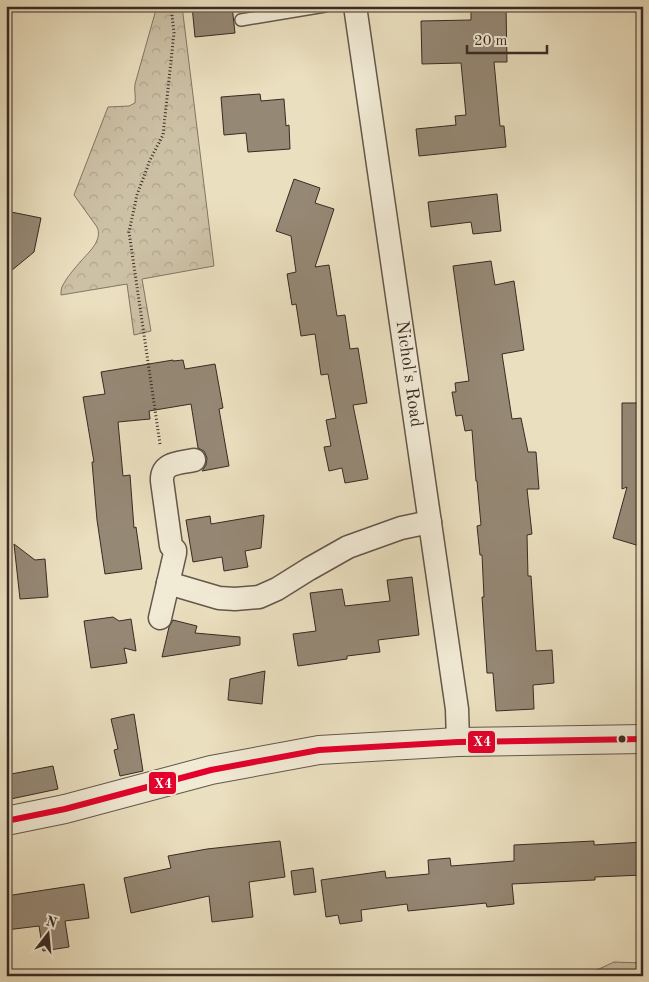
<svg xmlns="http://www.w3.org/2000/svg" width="649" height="982" font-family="'Old Standard TT',serif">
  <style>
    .forest { fill: url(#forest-crowns); stroke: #827564 }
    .building { fill: #958875; stroke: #382a24 }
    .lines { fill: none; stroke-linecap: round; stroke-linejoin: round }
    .service-casing { stroke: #64574b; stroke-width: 14 }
    .minor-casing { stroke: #64574b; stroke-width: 25 }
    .tertiary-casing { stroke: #64574b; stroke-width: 30 }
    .path { stroke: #382a24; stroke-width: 3; stroke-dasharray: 1 2.5; stroke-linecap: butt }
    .service { stroke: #f1ead5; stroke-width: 11 }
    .minor { stroke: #f1ead5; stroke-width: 22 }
    .tertiary { stroke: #f1ead5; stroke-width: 28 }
    .bus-1-casing { stroke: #f1ead5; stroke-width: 10 }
    .bus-1 { stroke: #e4002b; stroke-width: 6 }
    .bus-dot { fill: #382a24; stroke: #f1ead5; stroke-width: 2 }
    .labels { text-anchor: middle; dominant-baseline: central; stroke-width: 4; stroke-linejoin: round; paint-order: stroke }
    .street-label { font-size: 18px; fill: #382a24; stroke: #f1ead5 }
    .line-badge { stroke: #f1ead5; stroke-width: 2 }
    .badge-label { font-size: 14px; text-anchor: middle; font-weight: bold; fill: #fff }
  </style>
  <defs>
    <pattern id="forest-crowns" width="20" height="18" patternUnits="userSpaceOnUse" patternTransform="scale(1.25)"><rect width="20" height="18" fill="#ccc0a5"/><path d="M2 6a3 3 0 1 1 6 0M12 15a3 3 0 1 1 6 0" fill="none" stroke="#b0a58e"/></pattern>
  </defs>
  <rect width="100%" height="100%" fill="#eadfbf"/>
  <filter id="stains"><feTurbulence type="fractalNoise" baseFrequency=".004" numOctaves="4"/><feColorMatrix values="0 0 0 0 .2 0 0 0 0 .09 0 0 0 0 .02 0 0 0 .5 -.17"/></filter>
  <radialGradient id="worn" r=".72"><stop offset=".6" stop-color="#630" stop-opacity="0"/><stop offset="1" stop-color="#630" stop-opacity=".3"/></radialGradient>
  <g class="forest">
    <path d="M 157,6 L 182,6 L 214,266 L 142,279 L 151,331 L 134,335 L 127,284 L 61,295 C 61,292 61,290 62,287 C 66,278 75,268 81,261 C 89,252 103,240 97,227 L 74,195 L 108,107 L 129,106 L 135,103 C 136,95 134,91 135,84 Z"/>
    <polygon points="614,962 643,963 643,976 584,976"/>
  </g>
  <g class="building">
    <polygon points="192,6 232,6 235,33 195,37"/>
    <polygon points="471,6 506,6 507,62 494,62 500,126 504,126 506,147 419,156 416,129 456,125 455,116 466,115 461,63 422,64 421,21 471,20"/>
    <polygon points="260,94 261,101 284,99 286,126 289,125 290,149 248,152 246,133 224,135 221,97"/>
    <polygon points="294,179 320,188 315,203 334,209 315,267 329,265 337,316 345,315 350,349 358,348 367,403 353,405 368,479 345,483 342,468 329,471 324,447 331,446 326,420 336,418 328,374 321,375 315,334 301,336 296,304 292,305 287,274 296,272 291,236 276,231"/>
    <polygon points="497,194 501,231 473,234 471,222 431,227 428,202"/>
    <polygon points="11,212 41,218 34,252 6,275 6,236"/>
    <polygon points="491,261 495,285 514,281 524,350 502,354 512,419 521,418 528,452 536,452 539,489 527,489 532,534 527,535 528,576 531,576 536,651 552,650 554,683 533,685 534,709 496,711 493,673 487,673 482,597 484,597 482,555 480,555 477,526 481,525 477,481 476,481 472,430 465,431 462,415 456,416 452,392 456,392 455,383 469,381 453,266"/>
    <polygon points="173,360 173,361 183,360 185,369 215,364 223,408 219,409 229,466 202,471 206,465 207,458 204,451 198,448 191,404 149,411 150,419 118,422 123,476 130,475 134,528 136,527 142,569 105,574 97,520 92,462 94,462 83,397 105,394 101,372"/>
    <polygon points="622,403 643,403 643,547 613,538 627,487 622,489"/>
    <polygon points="264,515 261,548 245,551 248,567 224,571 222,557 193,562 186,520 210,516 211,524"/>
    <polygon points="14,544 35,560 45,559 48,597 20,599"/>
    <polygon points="412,577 419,635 378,640 380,652 347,656 347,659 298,666 293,634 316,631 310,593 342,589 345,606 390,601 387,580"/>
    <polygon points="113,617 119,621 131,619 136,651 124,648 127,663 91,668 84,621"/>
    <polygon points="173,620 197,626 195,633 240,637 240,645 162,657 169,627"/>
    <polygon points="265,671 262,704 228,700 230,679"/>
    <polygon points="134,714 143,771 120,776 114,750 118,749 111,719"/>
    <polygon points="53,766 58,789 6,800 6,775"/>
    <polygon points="280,841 285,877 249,882 253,917 212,922 209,896 131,913 124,878 171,868 168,856 207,849"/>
    <polygon points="594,841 594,845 643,842 643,875 595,877 595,880 512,884 514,904 487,907 486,903 408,911 407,904 361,910 362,921 340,924 338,915 326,917 321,880 385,871 386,878 429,874 428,860 450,858 451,866 514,861 514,845"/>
    <polygon points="313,868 316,892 294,895 291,871"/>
    <polygon points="84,884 89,918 65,921 69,947 43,951 39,926 6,930 6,896"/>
  </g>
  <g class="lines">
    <defs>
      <polyline id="service" points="241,20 325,6"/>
      <g id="minor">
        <polyline points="355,6 457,709 458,742"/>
        <polyline points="168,583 219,598 235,599 259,597 277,589 309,569 348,547 401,528 430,522"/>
        <path d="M 160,618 L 175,553 L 175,550 L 171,546 L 162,481 C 161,462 180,463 194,460"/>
      </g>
      <polyline id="tertiary" points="6,821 65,809 211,770 319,750 458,742 643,739"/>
    </defs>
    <use href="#service" class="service-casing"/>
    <use href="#minor" class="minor-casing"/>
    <use href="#tertiary" class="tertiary-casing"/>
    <polyline class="path" points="160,444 129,232 137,195 150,160 163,135 174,33 171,6"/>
    <use href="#service" class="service"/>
    <use href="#minor" class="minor"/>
    <use href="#tertiary" class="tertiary"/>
    <defs>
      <polyline id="bus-1" points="6,821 65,809 211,770 319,750 458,742 643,739"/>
    </defs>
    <use href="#bus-1" class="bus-1-casing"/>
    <use href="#bus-1" class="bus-1"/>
  </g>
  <circle class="bus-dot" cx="622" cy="739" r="4.5"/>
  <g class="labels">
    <g class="street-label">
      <text transform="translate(409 374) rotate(82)">Nichol's Road</text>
    </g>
  </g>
  <g class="line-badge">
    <rect x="467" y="730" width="29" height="24" rx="5" fill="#e4002b"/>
    <rect x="148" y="771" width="29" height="24" rx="5" fill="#e4002b"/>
  </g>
  <g class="badge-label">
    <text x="482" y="746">X4</text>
    <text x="163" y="788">X4</text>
  </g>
  <rect width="649" height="982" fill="none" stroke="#eadfbf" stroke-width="25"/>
  <rect x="8" y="8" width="634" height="967" fill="none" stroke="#382a24" stroke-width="2.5"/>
  <rect x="12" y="12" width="624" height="957" fill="none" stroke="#382a24"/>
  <g transform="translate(48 934) rotate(16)" stroke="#f1ead5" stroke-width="4" paint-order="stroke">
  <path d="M0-4L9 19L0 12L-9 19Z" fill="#382a24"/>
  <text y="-8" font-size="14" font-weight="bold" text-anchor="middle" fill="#382a24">N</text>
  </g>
  <path d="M467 45v8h80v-8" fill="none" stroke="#382a24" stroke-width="2.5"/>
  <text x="474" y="45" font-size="15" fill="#382a24" stroke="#f1ead5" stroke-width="4" paint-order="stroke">20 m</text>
  <rect width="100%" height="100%" filter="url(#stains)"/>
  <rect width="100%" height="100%" fill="url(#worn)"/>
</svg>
